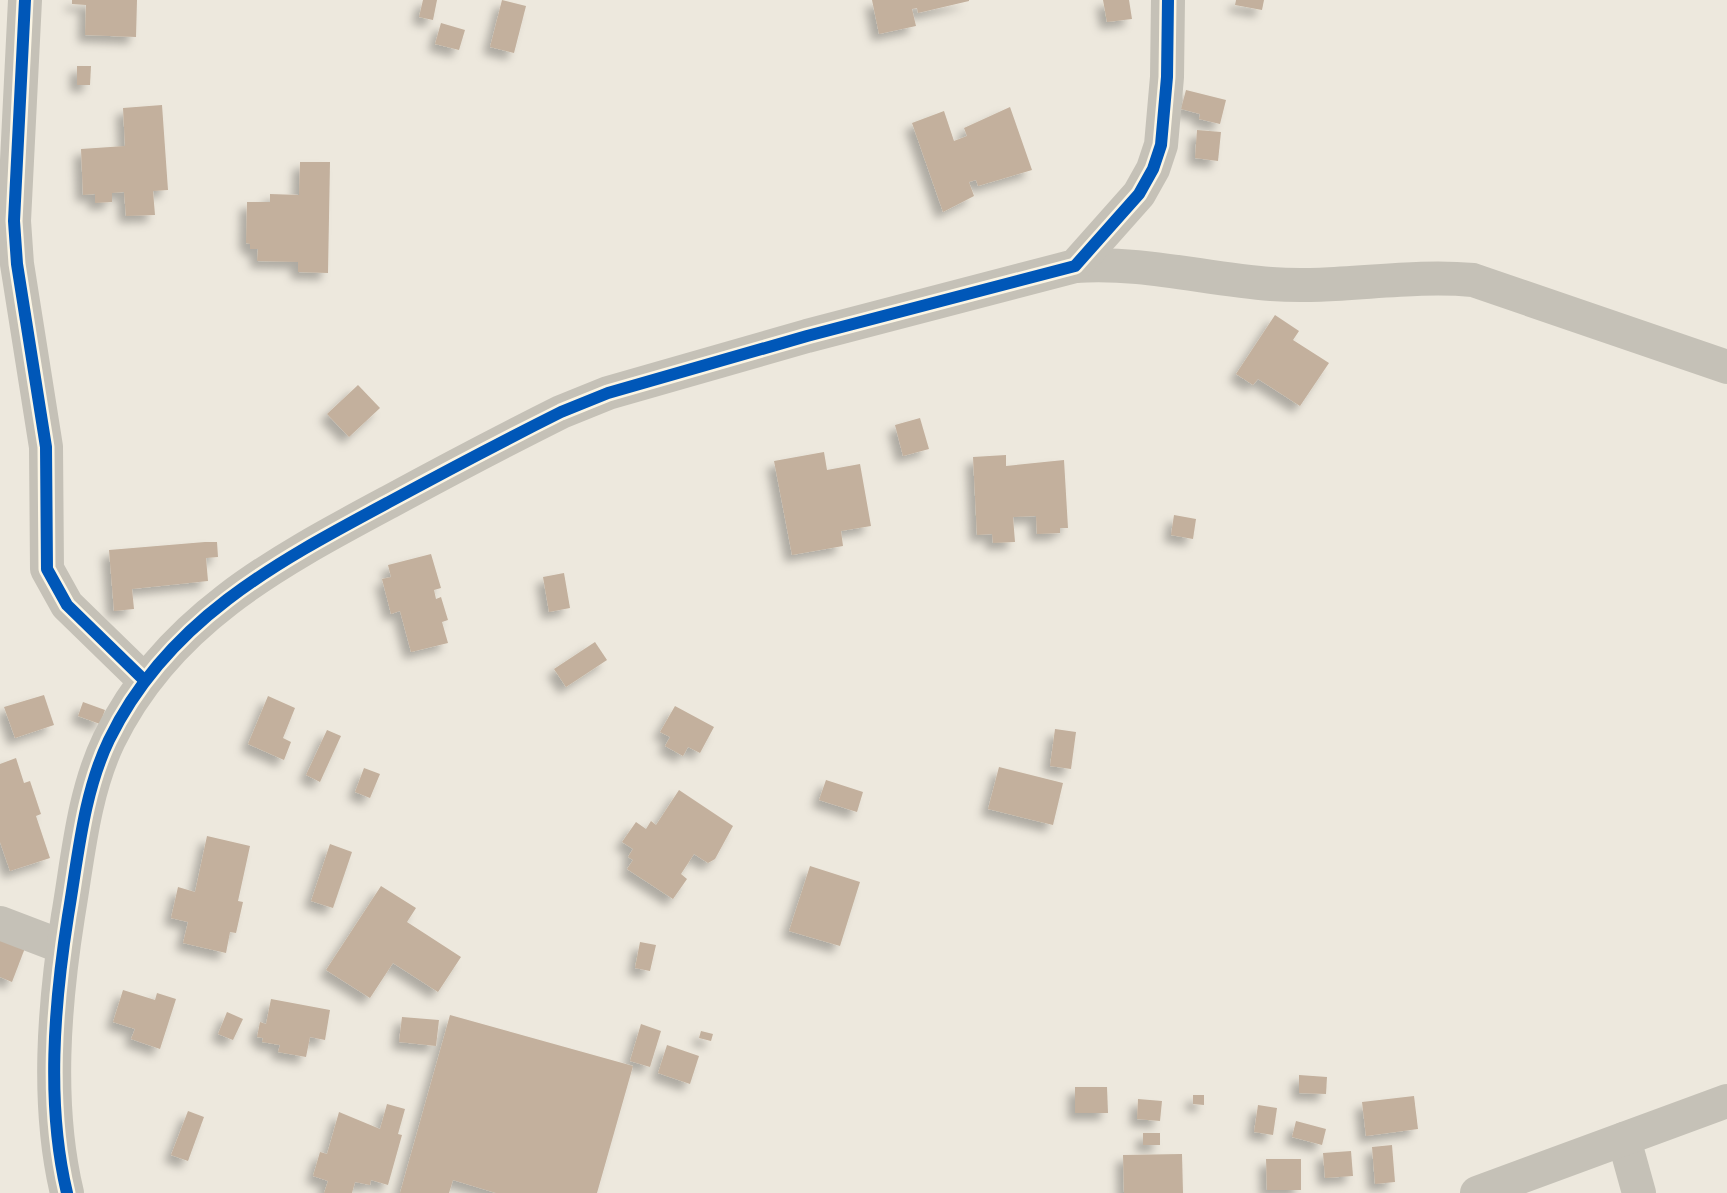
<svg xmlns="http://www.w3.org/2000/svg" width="1727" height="1193" font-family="'Space Grotesk',sans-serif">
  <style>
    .building { fill: #c3b09d; filter: url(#shadow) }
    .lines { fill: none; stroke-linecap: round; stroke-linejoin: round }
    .minor { stroke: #c5c1b7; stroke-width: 34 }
    .cycleway-casing { stroke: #fbf5e4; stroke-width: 17 }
    .cycleway { stroke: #0057b8; stroke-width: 12 }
  </style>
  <defs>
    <filter id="shadow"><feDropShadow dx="-7" dy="7" stdDeviation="4" flood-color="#0004"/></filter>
  </defs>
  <rect width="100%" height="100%" fill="#ede8dd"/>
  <g class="building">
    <polygon points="72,0 137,0 136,37 85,35 86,5 72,4"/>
    <polygon points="423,0 437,0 433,20 419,17"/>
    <polygon points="502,0 526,6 514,53 490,47"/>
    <polygon points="872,0 969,0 969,1 918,13 917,8 912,9 916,26 879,34"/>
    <polygon points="1103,0 1129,0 1132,19 1107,22"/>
    <polygon points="1236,0 1264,0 1262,10 1235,5"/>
    <polygon points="441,23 465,30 459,50 435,44"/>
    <polygon points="77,66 91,66 90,85 77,85"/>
    <polygon points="1186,90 1226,100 1220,124 1199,119 1200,114 1181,109"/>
    <polygon points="162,105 168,190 153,191 155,215 126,216 124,192 112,193 112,202 95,203 95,194 83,195 81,149 125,146 123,108"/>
    <polygon points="1010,107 1032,170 978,186 976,180 969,182 974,196 943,212 912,123 944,111 954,141 967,136 964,128"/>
    <polygon points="1197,130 1221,132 1218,161 1195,158"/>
    <polygon points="300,162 330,162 328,273 298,272 298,262 257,261 258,249 250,249 250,244 246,243 247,202 270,202 270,194 299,195"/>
    <polygon points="1275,315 1299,331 1293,340 1329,363 1300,406 1258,379 1253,385 1236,374"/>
    <polygon points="358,385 380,408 349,437 327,414"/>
    <polygon points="920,418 929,449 903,456 895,425"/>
    <polygon points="824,452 827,470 860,464 871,526 841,531 843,546 792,555 774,461"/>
    <polygon points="1006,455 1006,466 1064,460 1068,528 1060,528 1060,533 1037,534 1036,516 1013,517 1015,542 993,543 992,534 977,535 973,457"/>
    <polygon points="1174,515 1196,519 1193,539 1171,535"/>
    <polygon points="205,542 217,542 218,557 206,558 208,581 132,589 134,609 114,611 109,550"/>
    <polygon points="431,554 441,588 434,590 436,599 441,597 448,620 442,622 448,643 411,652 400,611 391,614 382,579 391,577 388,565"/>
    <polygon points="564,573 570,608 549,612 543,577"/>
    <polygon points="595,642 607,660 566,687 554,669"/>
    <polygon points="44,695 54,725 15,738 4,707"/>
    <polygon points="268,696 295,708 283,738 291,742 284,760 248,744"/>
    <polygon points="83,702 105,710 100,724 78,716"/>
    <polygon points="675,706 714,727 700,753 688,747 683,756 665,746 670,737 660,732"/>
    <polygon points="1055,729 1076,732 1071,769 1050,766"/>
    <polygon points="327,730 341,736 320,782 306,775"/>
    <polygon points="16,758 24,783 30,781 41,814 36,816 50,858 10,871 0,842 0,764"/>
    <polygon points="999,767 1063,783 1053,825 988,809"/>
    <polygon points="364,768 380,774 370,798 355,792"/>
    <polygon points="826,780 863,792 857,812 819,800"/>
    <polygon points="679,790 733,826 715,859 708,863 694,854 681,874 687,879 673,899 627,869 633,860 628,857 633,849 622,842 636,822 646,829 651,821 656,825"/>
    <polygon points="207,836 250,846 238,901 243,902 236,933 230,932 226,953 183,943 188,922 171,918 178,887 195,892"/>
    <polygon points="330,844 352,852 333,908 311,901"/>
    <polygon points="810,866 860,882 840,946 789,931"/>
    <polygon points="381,886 416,908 407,922 461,957 438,992 393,963 370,998 326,970"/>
    <polygon points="0,938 25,948 12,982 0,977"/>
    <polygon points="640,942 656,945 650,971 635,968"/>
    <polygon points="123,990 155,1000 157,993 176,999 160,1049 131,1039 135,1029 113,1022"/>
    <polygon points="271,999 330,1010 325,1040 310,1037 306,1057 278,1052 280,1045 262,1042 263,1038 257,1037 260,1022 266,1024"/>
    <polygon points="227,1012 243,1019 233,1040 218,1034"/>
    <polygon points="450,1015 633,1066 597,1193 496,1193 453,1180 449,1193 400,1193"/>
    <polygon points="402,1017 439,1020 436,1046 399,1042"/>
    <polygon points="641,1024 661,1031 650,1067 630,1061"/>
    <polygon points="701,1031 713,1034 711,1041 699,1038"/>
    <polygon points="667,1045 699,1056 690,1084 658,1073"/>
    <polygon points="1299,1075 1327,1077 1326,1094 1299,1093"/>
    <polygon points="1075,1087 1107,1087 1108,1113 1075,1113"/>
    <polygon points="1193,1095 1204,1095 1204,1105 1193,1104"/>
    <polygon points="1414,1096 1418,1129 1366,1136 1362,1102"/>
    <polygon points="1138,1099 1162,1101 1160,1121 1137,1119"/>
    <polygon points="387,1104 405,1109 398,1134 402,1135 388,1185 371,1180 370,1185 355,1182 352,1193 324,1193 328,1181 313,1176 320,1152 327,1154 339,1112 380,1129"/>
    <polygon points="1258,1105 1277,1108 1273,1135 1254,1132"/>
    <polygon points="188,1111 204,1117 188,1161 171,1155"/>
    <polygon points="1296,1121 1326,1129 1322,1145 1292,1137"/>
    <rect x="1143" y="1133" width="17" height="12"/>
    <polygon points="1392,1145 1395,1182 1375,1184 1372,1147"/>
    <polygon points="1351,1151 1353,1176 1325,1178 1323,1153"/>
    <polygon points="1182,1154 1183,1193 1124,1193 1123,1155"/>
    <polygon points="1266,1159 1301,1159 1301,1190 1267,1190"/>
  </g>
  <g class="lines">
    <g class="minor">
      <polyline points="25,0 14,221 17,264 46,447 47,569 67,605 143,679"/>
      <path d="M 1075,266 C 1141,261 1205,279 1271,284 C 1338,289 1406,274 1473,280 L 1727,367"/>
      <polyline points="0,923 63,947"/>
      <polyline points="1624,1139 1639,1193"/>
      <path d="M 67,1193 C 46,1105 54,1005 68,916 C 78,858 83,794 109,740 C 167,620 277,562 389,502 C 446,471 503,441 561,412 L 608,393 L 807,336 L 1075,266 L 1139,194 L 1153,169 L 1161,145 L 1167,77 L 1168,0"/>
      <polyline points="1477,1193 1727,1101"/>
    </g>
    <defs>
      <g id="cycleway">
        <polyline points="25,0 14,221 17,264 46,447 47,569 67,605 143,679"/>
        <path d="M 67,1193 C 46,1105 54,1005 68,916 C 78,858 83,794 109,740 C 167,620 277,562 389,502 C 446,471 503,441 561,412 L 608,393 L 807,336 L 1075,266 L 1139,194 L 1153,169 L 1161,145 L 1167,77 L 1168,0"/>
      </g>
    </defs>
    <use href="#cycleway" class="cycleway-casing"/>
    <use href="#cycleway" class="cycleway"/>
  </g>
</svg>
